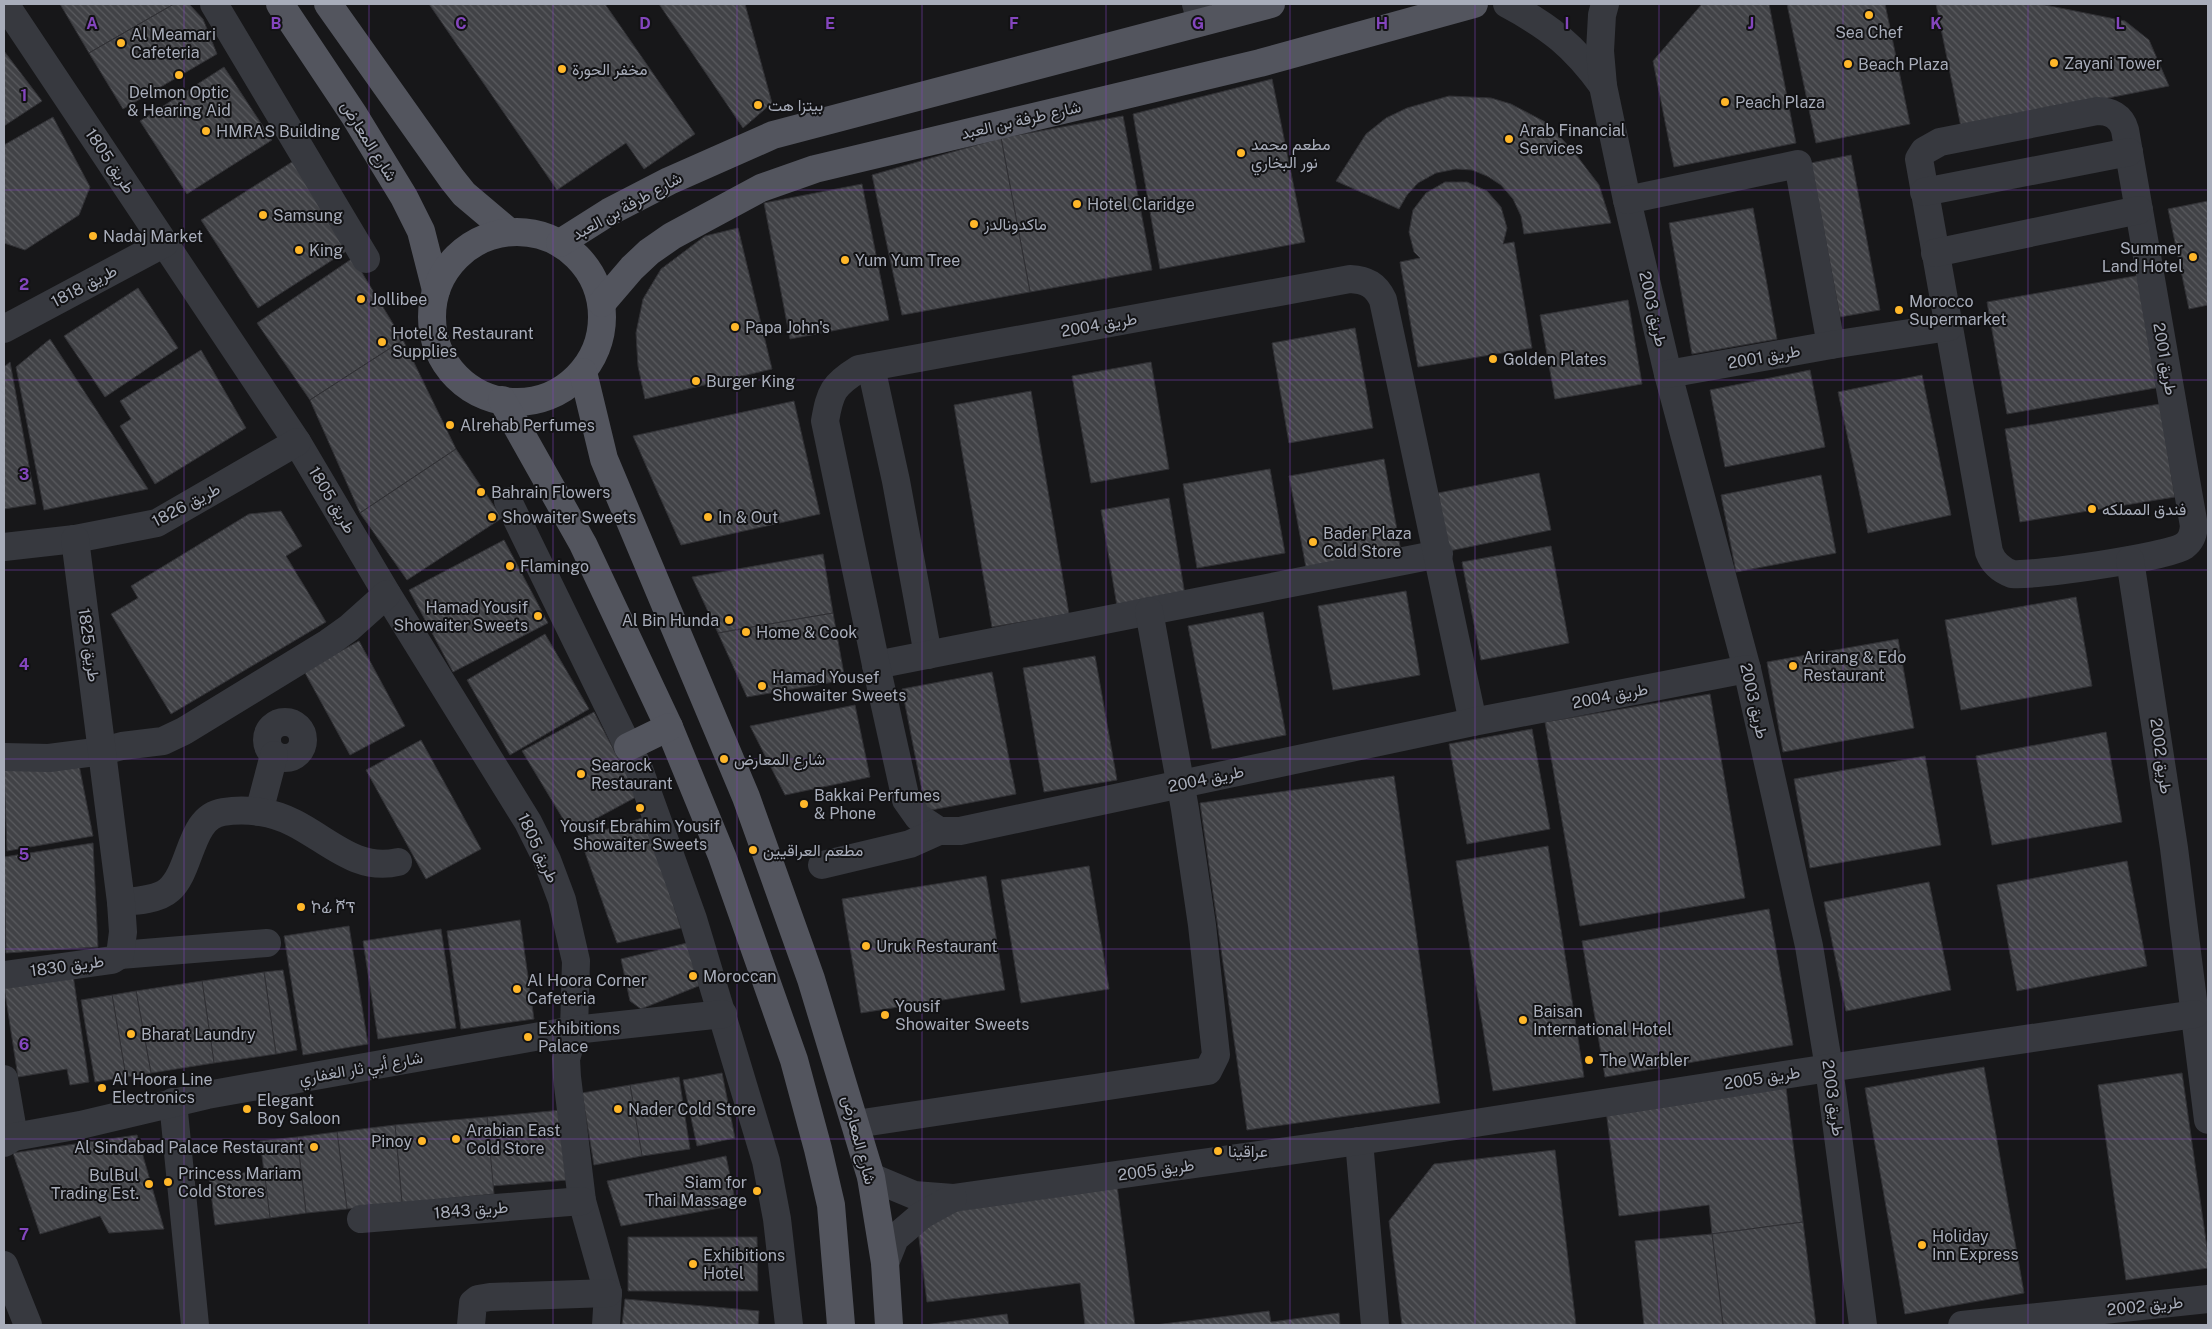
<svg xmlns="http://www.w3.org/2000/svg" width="2212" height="1329" font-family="'Public Sans',Vazirmatn,'Noto Sans Ethiopic',sans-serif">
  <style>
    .building { fill: url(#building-back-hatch); stroke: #313135 }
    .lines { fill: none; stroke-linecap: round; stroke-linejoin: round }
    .minor { stroke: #37393f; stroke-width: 28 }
    .major { stroke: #53555e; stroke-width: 28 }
    .grid { fill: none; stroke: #8446be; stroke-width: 1; stroke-opacity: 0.55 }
    .poi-dot { fill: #ffb729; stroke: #121214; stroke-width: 2 }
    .labels { text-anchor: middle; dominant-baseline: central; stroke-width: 4; stroke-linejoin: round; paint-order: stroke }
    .poi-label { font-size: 16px; fill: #a8adba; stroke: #121214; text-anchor: start }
    .street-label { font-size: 16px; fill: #a8adba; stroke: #121214 }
    .grid-label { font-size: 16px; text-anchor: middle; font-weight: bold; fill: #8446be; stroke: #121214; stroke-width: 4; stroke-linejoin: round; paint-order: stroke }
  </style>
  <defs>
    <pattern id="building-back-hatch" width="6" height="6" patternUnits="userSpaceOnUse" patternTransform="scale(1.25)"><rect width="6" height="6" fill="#414246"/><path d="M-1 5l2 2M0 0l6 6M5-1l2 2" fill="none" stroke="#5a5b5f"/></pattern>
  </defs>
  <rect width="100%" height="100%" fill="#171719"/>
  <g class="building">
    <polygon points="60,4 174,4 89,53"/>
    <polygon points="174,4 189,4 203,19 217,54 123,109 89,53"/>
    <polygon points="429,4 605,4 695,134 644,169 626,143 557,190"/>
    <polygon points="659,4 745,4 772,103 743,128"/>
    <polygon points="1702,4 1769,4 1796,143 1674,167 1653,61"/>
    <polygon points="1787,4 1885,4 1910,124 1816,143"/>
    <polygon points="1936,4 2040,4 2125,21 2149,40 2169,86 1961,127"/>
    <polygon points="4,51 42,101 4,126"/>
    <polygon points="224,67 272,140 187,194 140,121"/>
    <polygon points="1272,79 1305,242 1160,269 1133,114"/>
    <polygon points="1449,96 1491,98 1511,104 1549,124 1577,156 1599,185 1611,223 1524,234 1521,216 1513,199 1501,185 1487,176 1472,170 1456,169 1436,173 1418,183 1407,195 1399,209 1336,181 1366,134 1386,118 1407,108"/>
    <polygon points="1123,116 1152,270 1030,292 1001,138"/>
    <polygon points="53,117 90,187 79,215 25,250 4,243 4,145"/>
    <polygon points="1001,138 1030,292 902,315 872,175"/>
    <polygon points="1851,155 1880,310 1840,317 1811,163"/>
    <polygon points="295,160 351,248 258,308 201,220"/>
    <polygon points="1445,182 1467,182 1487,191 1501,207 1507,228 1503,244 1514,242 1532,348 1418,367 1400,262 1420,258 1414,252 1409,232 1413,210 1426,193"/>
    <polygon points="862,184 889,320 790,339 764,203"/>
    <polygon points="2208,201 2208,305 2189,309 2168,209"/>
    <polygon points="1753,208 1777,339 1692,354 1669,223"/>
    <polygon points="738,228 772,369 645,399 638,366 636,333 643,299 661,269 705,236"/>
    <polygon points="353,258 403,340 310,400 257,323"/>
    <polygon points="2141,275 2161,387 2007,414 1987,302"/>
    <polygon points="138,288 178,348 105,397 64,336"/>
    <polygon points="1628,300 1642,384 1555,399 1540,315"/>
    <polygon points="1355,328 1373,428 1289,443 1272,343"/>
    <polygon points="50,339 148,489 44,510 16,367"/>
    <polygon points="403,340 456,449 360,513 310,400"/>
    <polygon points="201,350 246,428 155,484 120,426 131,419 120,401"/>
    <polygon points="10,362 36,504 4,509 4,367"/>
    <polygon points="1151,362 1169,469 1091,483 1072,376"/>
    <polygon points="1810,370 1825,447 1725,467 1710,390"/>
    <polygon points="1922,375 1951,515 1868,533 1838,392"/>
    <polygon points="1031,391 1069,614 992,627 954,405"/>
    <polygon points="794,401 820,514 681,545 633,436"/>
    <polygon points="2160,404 2175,497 2020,522 2005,429"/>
    <polygon points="456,449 502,518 407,580 360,513"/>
    <polygon points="1384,459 1402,557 1307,573 1289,476"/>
    <polygon points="1270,469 1285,553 1197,568 1183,484"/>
    <polygon points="1539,473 1551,530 1449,551 1438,493"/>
    <polygon points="1821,475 1836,553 1736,572 1721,495"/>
    <polygon points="1169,498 1186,601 1118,612 1101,510"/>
    <polygon points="281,511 302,546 286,556 326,622 171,714 111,614 138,598 131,586 249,514"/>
    <polygon points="504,540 548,623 453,672 409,590"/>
    <polygon points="1551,546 1569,643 1481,660 1462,562"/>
    <polygon points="823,554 833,613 718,633 692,577"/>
    <polygon points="1406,591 1420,675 1333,690 1318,606"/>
    <polygon points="2076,597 2092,686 1961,710 1945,620"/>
    <polygon points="1263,612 1286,735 1212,749 1188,626"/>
    <polygon points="833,613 845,680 747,697 718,633"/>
    <polygon points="545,634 589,709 510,755 467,680"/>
    <polygon points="1898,639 1914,728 1783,752 1767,662"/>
    <polygon points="359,641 405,726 350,755 304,671"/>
    <polygon points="1095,656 1117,780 1044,792 1023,668"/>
    <polygon points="992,672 1016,794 926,811 902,689"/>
    <polygon points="1710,694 1745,898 1580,926 1545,722"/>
    <polygon points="855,705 870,777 785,795 750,726"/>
    <polygon points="594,712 638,796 571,832 522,751"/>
    <polygon points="1532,729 1550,829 1467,844 1449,744"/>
    <polygon points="2106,732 2122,822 1992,845 1976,756"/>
    <polygon points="421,740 481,849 426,879 366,770"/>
    <polygon points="1925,756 1941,845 1810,868 1794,779"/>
    <polygon points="79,765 93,836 7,851 4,769"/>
    <polygon points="1394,776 1440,1103 1247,1130 1200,803"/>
    <polygon points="645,817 681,928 617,943 580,838"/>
    <polygon points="93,843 98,947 6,953 4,857"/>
    <polygon points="1548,846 1584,1077 1493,1091 1456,861"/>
    <polygon points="2127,861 2147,966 2017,991 1997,885"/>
    <polygon points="1089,866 1109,989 1021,1003 1001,880"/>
    <polygon points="986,876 1005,990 861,1013 842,899"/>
    <polygon points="1929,882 1951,990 1846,1011 1824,902"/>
    <polygon points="1769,909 1793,1045 1605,1077 1582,941"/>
    <polygon points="520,920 534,1019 461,1029 447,931"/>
    <polygon points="349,926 368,1044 303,1055 284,936"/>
    <polygon points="441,929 456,1028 378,1039 363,941"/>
    <polygon points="687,943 701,985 641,1009 630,1001 621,959"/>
    <polygon points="283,970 297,1050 276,1054 264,972"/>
    <polygon points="264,972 276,1054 214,1063 202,981"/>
    <polygon points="73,975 89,1082 70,1085 67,1069 18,1077 4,986"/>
    <polygon points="202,981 214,1063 151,1073 136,991"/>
    <polygon points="136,991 151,1073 126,1077 112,995"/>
    <polygon points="112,995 126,1077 95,1082 81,1000"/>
    <polygon points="1984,1067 2024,1293 1905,1314 1865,1088"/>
    <polygon points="722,1073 735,1138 697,1146 683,1080"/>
    <polygon points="2182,1073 2208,1255 2208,1268 2126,1280 2098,1085"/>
    <polygon points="679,1077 690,1149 642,1156 630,1085"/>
    <polygon points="630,1085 642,1156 594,1165 582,1093"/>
    <polygon points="1786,1088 1803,1222 1712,1234 1709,1205 1619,1216 1606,1110"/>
    <polygon points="562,1110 568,1180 492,1186 487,1117"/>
    <polygon points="487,1117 494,1194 402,1203 395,1125"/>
    <polygon points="395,1125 402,1203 347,1209 337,1132"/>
    <polygon points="337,1132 347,1209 306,1213 297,1137"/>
    <polygon points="137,1135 164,1229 109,1233 100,1216 40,1234 13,1153"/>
    <polygon points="297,1137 306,1213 270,1218 260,1141"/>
    <polygon points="1555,1150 1576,1325 1402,1325 1389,1221 1434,1164"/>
    <polygon points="726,1156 736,1205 621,1226 607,1181"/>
    <polygon points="264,1170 270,1218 215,1225 209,1177"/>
    <polygon points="1117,1185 1135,1325 1085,1325 1080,1283 927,1302 918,1230 943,1206"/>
    <polygon points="1803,1222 1816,1325 1723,1325 1712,1234"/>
    <polygon points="1712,1234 1723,1325 1644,1325 1635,1241"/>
    <polygon points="628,1237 757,1237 758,1291 628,1291"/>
    <polygon points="625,1299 759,1311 758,1325 622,1325"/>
    <polygon points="1269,1311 1271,1322 1339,1313 1340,1325 1155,1325"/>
    <polygon points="1007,1314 1009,1325 925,1325"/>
  </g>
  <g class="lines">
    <g class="minor">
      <polyline points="5,4 297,442 387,594 528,822 547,860 562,900 576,961 574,1030 566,1059 567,1077 582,1201 608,1293 606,1325"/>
      <polyline points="214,4 366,259"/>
      <polyline points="1196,4 1201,22"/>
      <path d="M 1507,4 C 1550,27 1574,46 1603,86"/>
      <polyline points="1605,4 1602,15 1600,51 1603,86 1627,200 1668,374 1747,669 1809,946 1829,1068 1863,1325"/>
      <path d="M 2097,111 C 2110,111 2121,116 2125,130 L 2194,526 C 2193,535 2191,541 2184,546 C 2168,557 2034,576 2012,574 C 2001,570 1993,563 1989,552 L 1919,159 L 1924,151 L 1940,142 Z"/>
      <polyline points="1924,192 2129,152"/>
      <polyline points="1627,200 1798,164 1831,345"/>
      <polyline points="1935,253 2139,210"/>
      <polyline points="4,329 165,243"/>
      <polyline points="871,367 896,481 928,655"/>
      <polyline points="1668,374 1831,345 1949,327"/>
      <polyline points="508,501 639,769 693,919 766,1161 777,1219 789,1325"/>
      <polyline points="4,547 75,539 157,523 297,442"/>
      <polyline points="2130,560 2174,848 2208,1120"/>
      <polyline points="876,665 1439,554"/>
      <circle cx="285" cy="740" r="18"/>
      <polyline points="4,757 49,758 103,751 122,746 163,741 184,731 328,643 349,628 387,594"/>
      <polyline points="259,812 274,755"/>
      <path d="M 939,831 L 918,817 L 906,800 L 876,665 L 825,421 C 830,392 833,385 859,369 L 1350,279 C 1367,280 1376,285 1383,300 L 1473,722"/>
      <polyline points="822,865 910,844 939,831 960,831 1473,722 1747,669"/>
      <path d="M 121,902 C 135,901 158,900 169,890 C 192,870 189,817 223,812 C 247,808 273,812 294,823 C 328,840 357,872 398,862"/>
      <polyline points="120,955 267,943"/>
      <polyline points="4,975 112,960 120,955 123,932 121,902 75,539"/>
      <polyline points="4,1079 14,1137"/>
      <polyline points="173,1102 195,1325"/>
      <polyline points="856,1124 1208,1071 1216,1055 1202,925 1185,809 1149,611"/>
      <polyline points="1359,1141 1375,1325"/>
      <polyline points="4,1143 14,1137 80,1125 207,1095 574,1030 723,1014"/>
      <polyline points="871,1177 914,1195 953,1198 1359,1141 1829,1068 2195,1014"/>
      <polyline points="361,1219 582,1201"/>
      <polyline points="885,1263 895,1238 922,1215 953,1198"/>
      <polyline points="4,1265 28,1325"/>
      <polyline points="471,1325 473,1303 478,1299 490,1297 608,1293"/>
      <polyline points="1962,1325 2208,1299"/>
    </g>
    <g class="major">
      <polyline points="280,4 354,115 404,197 421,231 436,290"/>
      <polyline points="328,4 452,179 464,194 509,232"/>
      <circle cx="517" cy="317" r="85"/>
      <polyline points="560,243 609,212 669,181 773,135 1271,4"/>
      <polyline points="602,303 632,268 649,252 672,236 761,188 815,169 1260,63 1474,4"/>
      <polyline points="583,372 604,459 746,797 811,979 871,1177 885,1263 889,1325"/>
      <polyline points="502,400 583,544 669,727 722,856 794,1060 818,1149 831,1205 841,1325"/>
      <polyline points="628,747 669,727"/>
    </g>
  </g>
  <path class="grid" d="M 184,4 L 184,1325M 369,4 L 369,1325M 553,4 L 553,1325M 737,4 L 737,1325M 922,4 L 922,1325M 1106,4 L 1106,1325M 1290,4 L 1290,1325M 1475,4 L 1475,1325M 1659,4 L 1659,1325M 1843,4 L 1843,1325M 2028,4 L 2028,1325M 4,190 L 2208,190M 4,380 L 2208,380M 4,570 L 2208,570M 4,759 L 2208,759M 4,949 L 2208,949M 4,1139 L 2208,1139"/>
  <g class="poi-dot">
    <circle cx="1869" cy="15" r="5"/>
    <circle cx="121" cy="43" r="5"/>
    <circle cx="2054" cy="63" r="5"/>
    <circle cx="1848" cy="64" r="5"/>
    <circle cx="562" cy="69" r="5"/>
    <circle cx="179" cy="75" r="5"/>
    <circle cx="1725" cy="102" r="5"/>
    <circle cx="758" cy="105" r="5"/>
    <circle cx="206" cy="131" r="5"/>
    <circle cx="1509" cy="139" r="5"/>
    <circle cx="1241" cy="153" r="5"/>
    <circle cx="1077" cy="204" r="5"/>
    <circle cx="263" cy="215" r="5"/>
    <circle cx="974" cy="224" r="5"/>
    <circle cx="93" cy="236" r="5"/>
    <circle cx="299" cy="250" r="5"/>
    <circle cx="2193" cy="257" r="5"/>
    <circle cx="845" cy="260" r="5"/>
    <circle cx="361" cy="299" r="5"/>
    <circle cx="1899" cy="310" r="5"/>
    <circle cx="735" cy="327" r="5"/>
    <circle cx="382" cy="342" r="5"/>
    <circle cx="1493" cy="359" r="5"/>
    <circle cx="696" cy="381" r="5"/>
    <circle cx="450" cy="425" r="5"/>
    <circle cx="481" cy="492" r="5"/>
    <circle cx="2092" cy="509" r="5"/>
    <circle cx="492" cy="517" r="5"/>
    <circle cx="708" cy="517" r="5"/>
    <circle cx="1313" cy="542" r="5"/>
    <circle cx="510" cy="566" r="5"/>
    <circle cx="538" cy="616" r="5"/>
    <circle cx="729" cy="620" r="5"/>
    <circle cx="746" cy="632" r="5"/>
    <circle cx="1793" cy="666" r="5"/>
    <circle cx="762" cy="686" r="5"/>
    <circle cx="724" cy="759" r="5"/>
    <circle cx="581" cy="774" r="5"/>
    <circle cx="804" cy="804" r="5"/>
    <circle cx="640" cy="808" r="5"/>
    <circle cx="753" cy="850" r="5"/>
    <circle cx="301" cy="907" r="5"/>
    <circle cx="866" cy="946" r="5"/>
    <circle cx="693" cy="976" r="5"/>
    <circle cx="517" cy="989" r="5"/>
    <circle cx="885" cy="1015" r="5"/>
    <circle cx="1523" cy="1020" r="5"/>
    <circle cx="131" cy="1034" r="5"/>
    <circle cx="528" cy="1037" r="5"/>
    <circle cx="1589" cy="1060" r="5"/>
    <circle cx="102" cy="1088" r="5"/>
    <circle cx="247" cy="1109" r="5"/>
    <circle cx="618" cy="1109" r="5"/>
    <circle cx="456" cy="1139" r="5"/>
    <circle cx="422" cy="1141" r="5"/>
    <circle cx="314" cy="1147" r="5"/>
    <circle cx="1218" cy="1151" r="5"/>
    <circle cx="168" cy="1182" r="5"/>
    <circle cx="149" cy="1184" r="5"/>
    <circle cx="757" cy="1191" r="5"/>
    <circle cx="1922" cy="1245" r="5"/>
    <circle cx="693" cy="1264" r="5"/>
  </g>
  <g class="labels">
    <g class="poi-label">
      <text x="1869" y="32" text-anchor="middle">Sea Chef</text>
      <text x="131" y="34">Al Meamari<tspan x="131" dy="18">Cafeteria</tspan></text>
      <text x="2064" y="63">Zayani Tower</text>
      <text x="1858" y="64">Beach Plaza</text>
      <text x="572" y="69">مخفر الحورة</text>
      <text x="179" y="92" text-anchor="middle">Delmon Optic<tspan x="179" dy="18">&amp; Hearing Aid</tspan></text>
      <text x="1735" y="102">Peach Plaza</text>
      <text x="768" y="105">بيتزا هت</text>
      <text x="1519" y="130">Arab Financial<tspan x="1519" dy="18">Services</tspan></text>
      <text x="216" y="131">HMRAS Building</text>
      <text x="1251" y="144">مطعم محمد<tspan x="1251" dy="18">نور البخاري</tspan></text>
      <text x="1087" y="204">Hotel Claridge</text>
      <text x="273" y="215">Samsung</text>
      <text x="984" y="224">ماكدونالدز</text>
      <text x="103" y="236">Nadaj Market</text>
      <text x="2183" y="248" text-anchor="end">Summer<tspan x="2183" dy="18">Land Hotel</tspan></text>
      <text x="309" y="250">King</text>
      <text x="855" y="260">Yum Yum Tree</text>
      <text x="371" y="299">Jollibee</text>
      <text x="1909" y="301">Morocco<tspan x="1909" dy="18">Supermarket</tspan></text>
      <text x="745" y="327">Papa John's</text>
      <text x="392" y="333">Hotel &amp; Restaurant<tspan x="392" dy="18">Supplies</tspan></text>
      <text x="1503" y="359">Golden Plates</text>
      <text x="706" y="381">Burger King</text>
      <text x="460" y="425">Alrehab Perfumes</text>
      <text x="491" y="492">Bahrain Flowers</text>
      <text x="2102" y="509">فندق المملكه</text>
      <text x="502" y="517">Showaiter Sweets</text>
      <text x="718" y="517">In &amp; Out</text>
      <text x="1323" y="533">Bader Plaza<tspan x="1323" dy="18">Cold Store</tspan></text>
      <text x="520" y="566">Flamingo</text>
      <text x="528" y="607" text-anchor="end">Hamad Yousif<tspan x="528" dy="18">Showaiter Sweets</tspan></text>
      <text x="719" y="620" text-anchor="end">Al Bin Hunda</text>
      <text x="756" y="632">Home &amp; Cook</text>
      <text x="1803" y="657">Arirang &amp; Edo<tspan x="1803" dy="18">Restaurant</tspan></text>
      <text x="772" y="677">Hamad Yousef<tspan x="772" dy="18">Showaiter Sweets</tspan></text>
      <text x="734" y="759">شارع المعارض</text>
      <text x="591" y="765">Searock<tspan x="591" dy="18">Restaurant</tspan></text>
      <text x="814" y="795">Bakkai Perfumes<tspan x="814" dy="18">&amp; Phone</tspan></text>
      <text x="640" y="826" text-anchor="middle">Yousif Ebrahim Yousif<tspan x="640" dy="18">Showaiter Sweets</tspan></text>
      <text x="763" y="850">مطعم العراقيين</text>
      <text x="311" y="907">ኮፊ ሾፕ</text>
      <text x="876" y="946">Uruk Restaurant</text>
      <text x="703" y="976">Moroccan</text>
      <text x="527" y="980">Al Hoora Corner<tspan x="527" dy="18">Cafeteria</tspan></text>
      <text x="895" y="1006">Yousif<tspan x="895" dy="18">Showaiter Sweets</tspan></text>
      <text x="1533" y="1011">Baisan<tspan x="1533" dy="18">International Hotel</tspan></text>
      <text x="538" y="1028">Exhibitions<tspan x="538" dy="18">Palace</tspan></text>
      <text x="141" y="1034">Bharat Laundry</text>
      <text x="1599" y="1060">The Warbler</text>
      <text x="112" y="1079">Al Hoora Line<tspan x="112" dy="18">Electronics</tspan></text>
      <text x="257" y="1100">Elegant<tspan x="257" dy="18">Boy Saloon</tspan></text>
      <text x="628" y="1109">Nader Cold Store</text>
      <text x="466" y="1130">Arabian East<tspan x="466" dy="18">Cold Store</tspan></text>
      <text x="412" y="1141" text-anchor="end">Pinoy</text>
      <text x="304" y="1147" text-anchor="end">Al Sindabad Palace Restaurant</text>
      <text x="1228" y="1151">عراقينا</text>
      <text x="178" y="1173">Princess Mariam<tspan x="178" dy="18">Cold Stores</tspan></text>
      <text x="139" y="1175" text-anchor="end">BulBul<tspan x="139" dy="18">Trading Est.</tspan></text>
      <text x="747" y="1182" text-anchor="end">Siam for<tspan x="747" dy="18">Thai Massage</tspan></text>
      <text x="1932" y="1236">Holiday<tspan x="1932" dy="18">Inn Express</tspan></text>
      <text x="703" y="1255">Exhibitions<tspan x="703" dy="18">Hotel</tspan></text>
    </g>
    <g class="street-label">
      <text transform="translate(1021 120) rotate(-13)">شارع طرفة بن العبد</text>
      <text transform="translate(369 141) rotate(58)">شارع المعارض</text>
      <text transform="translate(110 161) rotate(56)">طريق 1805</text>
      <text transform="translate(627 206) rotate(-29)">شارع طرفة بن العبد</text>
      <text transform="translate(84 286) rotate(-28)">طريق 1818</text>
      <text transform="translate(1653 309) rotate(77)">طريق 2003</text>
      <text transform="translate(1099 325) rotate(-10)">طريق 2004</text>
      <text transform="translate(1764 357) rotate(-10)">طريق 2001</text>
      <text transform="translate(2165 359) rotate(80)">طريق 2001</text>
      <text transform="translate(332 500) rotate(59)">طريق 1805</text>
      <text transform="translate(186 505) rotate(-28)">طريق 1826</text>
      <text transform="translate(89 645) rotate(82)">طريق 1825</text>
      <text transform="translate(1610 696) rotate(-11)">طريق 2004</text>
      <text transform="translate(1754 701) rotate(77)">طريق 2003</text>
      <text transform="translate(2161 756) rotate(82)">طريق 2002</text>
      <text transform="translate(1206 779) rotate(-12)">طريق 2004</text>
      <text transform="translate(538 848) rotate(65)">طريق 1805</text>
      <text transform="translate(67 966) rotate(-8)">طريق 1830</text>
      <text transform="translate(361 1068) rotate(-10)">شارع أبي ثار الغفاري</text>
      <text transform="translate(1762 1078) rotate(-9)">طريق 2005</text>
      <text transform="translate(1833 1098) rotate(82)">طريق 2003</text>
      <text transform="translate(859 1140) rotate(75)">شارع المعارض</text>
      <text transform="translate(1156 1170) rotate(-8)">طريق 2005</text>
      <text transform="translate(471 1210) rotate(-5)">طريق 1843</text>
      <text transform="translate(2145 1306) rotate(-6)">طريق 2002</text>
    </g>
  </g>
  <g class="grid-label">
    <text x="92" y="29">A</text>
    <text x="276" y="29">B</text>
    <text x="461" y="29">C</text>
    <text x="645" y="29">D</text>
    <text x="830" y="29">E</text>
    <text x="1014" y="29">F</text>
    <text x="1198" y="29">G</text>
    <text x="1382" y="29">H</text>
    <text x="1567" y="29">I</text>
    <text x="1751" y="29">J</text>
    <text x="1936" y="29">K</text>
    <text x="2120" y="29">L</text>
    <text x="24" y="101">1</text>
    <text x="24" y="290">2</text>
    <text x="24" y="480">3</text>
    <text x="24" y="670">4</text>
    <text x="24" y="860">5</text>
    <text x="24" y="1050">6</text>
    <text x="24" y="1240">7</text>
  </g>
  <rect width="2212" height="1329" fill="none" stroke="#a8adba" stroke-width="10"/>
</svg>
